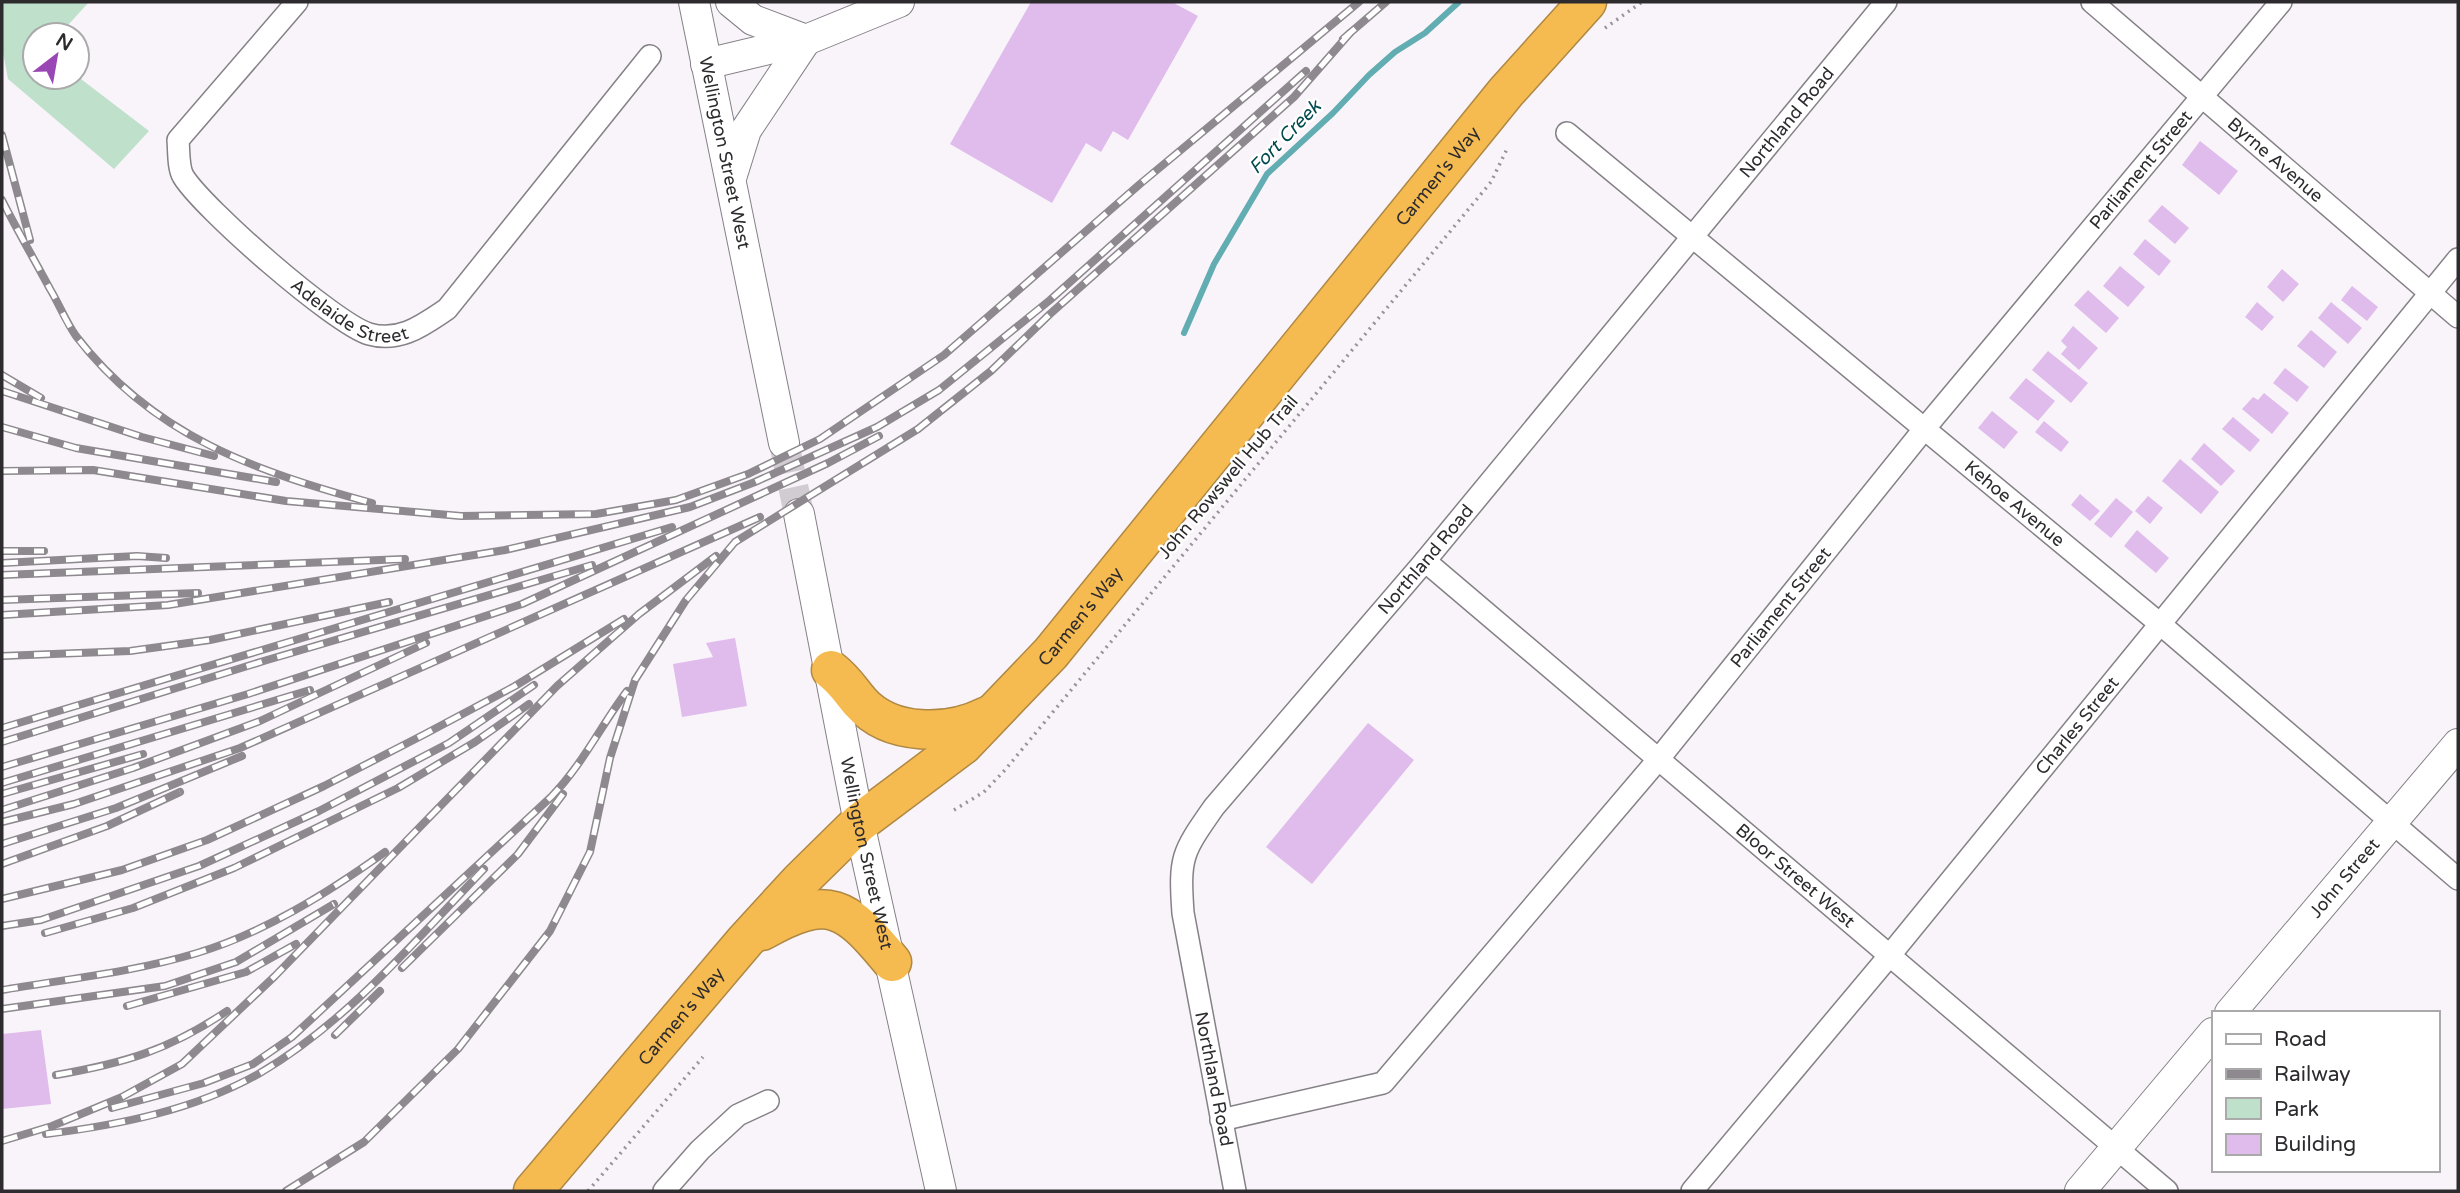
<svg xmlns="http://www.w3.org/2000/svg" width="2460" height="1193" font-family="'Varela Round',sans-serif">
  <style>
    .green { fill: #bfe1cc }
    .lines { fill: none; stroke-linecap: round; stroke-linejoin: round }
    .stream { stroke: #62adb2; stroke-width: 6 }
    .building { fill: #dfbceb }
    .secondary-tunnel { stroke: #d0ccd1; stroke-width: 30; stroke-dasharray: 30 15; stroke-linecap: butt }
    .street-casing { stroke: #858187; stroke-width: 24 }
    .secondary-casing { stroke: #858187; stroke-width: 32 }
    .highway-casing { stroke: #af8844; stroke-width: 41 }
    .path { stroke: #979398; stroke-width: 3.5; stroke-dasharray: 2 5; stroke-linecap: butt }
    .street { stroke: #fff; stroke-width: 21 }
    .secondary { stroke: #fff; stroke-width: 30 }
    .highway { stroke: #f5ba50; stroke-width: 38 }
    .rail-casing { stroke: #8d898e; stroke-width: 8 }
    .rail { stroke: #fff; stroke-width: 5; stroke-dasharray: 16; stroke-linecap: butt }
    .labels { text-anchor: middle; dominant-baseline: central; stroke-width: 5; stroke-linejoin: round; paint-order: stroke }
    .street-label { font-size: 18px; fill: #2d2b2e; stroke: #fff }
    .water-label { font-size: 19px; font-style: italic; fill: #004a4d; stroke: #fff }
  </style>
  <rect width="100%" height="100%" fill="#f9f4fa"/>
  <polygon class="green" points="2,2 89,2 59,35 35,35 35,77 77,76 149,131 114,169 8,79 2,47"/>
  <g class="lines">
    <polyline class="stream" points="1184,333 1214,264 1267,174 1333,113 1369,75 1395,52 1425,33 1459,2"/>
  </g>
  <g class="building">
    <polygon points="1031,2 1172,2 1198,16 1128,140 1113,131 1101,152 1086,143 1052,203 950,144"/>
    <polygon points="2200,141 2238,171 2219,195 2182,165"/>
    <polygon points="2162,205 2189,228 2175,244 2148,221"/>
    <polygon points="2145,239 2171,261 2159,276 2133,254"/>
    <polygon points="2120,266 2145,287 2128,307 2103,286"/>
    <polygon points="2282,269 2299,284 2283,302 2267,287"/>
    <polygon points="2352,286 2378,307 2367,321 2341,300"/>
    <polygon points="2088,290 2119,318 2106,333 2074,305"/>
    <polygon points="2257,302 2274,317 2262,331 2245,317"/>
    <polygon points="2331,302 2362,328 2348,344 2318,318"/>
    <polygon points="2073,326 2098,348 2079,370 2061,354 2067,347 2061,341"/>
    <polygon points="2311,330 2337,352 2324,368 2297,346"/>
    <polygon points="2048,351 2088,383 2071,403 2032,370"/>
    <polygon points="2285,368 2309,387 2297,402 2273,383"/>
    <polygon points="2026,378 2055,401 2038,421 2009,398"/>
    <polygon points="2264,393 2289,413 2272,434 2242,409 2253,397 2258,400"/>
    <polygon points="1992,411 2018,432 2004,449 1978,428"/>
    <polygon points="2233,417 2260,440 2250,452 2222,429"/>
    <polygon points="2044,421 2069,442 2061,452 2035,432"/>
    <polygon points="2204,443 2235,471 2221,486 2191,459"/>
    <polygon points="2180,459 2219,492 2201,514 2162,481"/>
    <polygon points="2080,494 2100,511 2090,521 2071,505"/>
    <polygon points="2148,496 2163,508 2150,524 2135,511"/>
    <polygon points="2116,498 2133,512 2111,538 2094,524"/>
    <polygon points="2137,530 2169,558 2156,573 2124,546"/>
    <polygon points="735,638 747,706 682,717 673,664 713,657 706,643"/>
    <polygon points="1368,723 1414,760 1312,884 1266,847"/>
    <polygon points="41,1030 51,1104 2,1109 2,1034"/>
  </g>
  <g class="lines">
    <polyline class="secondary-tunnel" points="784,443 799,514"/>
    <defs>
      <g id="street">
        <path id="s1" d="M 297,2 L 178,140 C 179,150 178,167 183,176 C 202,208 335,324 369,334 C 400,343 423,325 447,309 L 650,56"/>
        <path id="s2" d="M 2092,2 L 2458,317"/>
        <path id="s3" d="M 1567,133 L 2159,623 L 2458,879"/>
        <path id="s4" d="M 1425,561 L 2167,1191"/>
        <path id="s5" d="M 1221,1120 L 1383,1083 L 1657,761 L 1925,428 L 2281,2"/>
        <polyline points="664,1191 700,1150 738,1115 768,1101"/>
        <path id="s6" d="M 1235,1191 L 1183,913 C 1179,856 1182,853 1214,807 L 1425,561 L 1886,2"/>
        <path id="s7" d="M 1692,1191 L 1890,955 L 2458,259"/>
      </g>
      <g id="secondary">
        <path id="s8" d="M 694,2 L 784,443"/>
        <polyline points="731,2 753,20 806,40"/>
        <polyline points="706,64 806,40 899,2"/>
        <polyline points="731,178 746,130 806,40"/>
        <path id="s9" d="M 799,514 L 859,823 L 941,1191"/>
        <path id="s10" d="M 2230,1013 L 2458,744"/>
        <polyline points="2080,1191 2213,1033"/>
      </g>
      <g id="highway">
        <path d="M 831,670 C 845,681 849,689 860,702 C 891,737 949,735 987,716"/>
        <path d="M 762,931 C 829,893 846,906 892,962"/>
        <path id="s11" d="M 533,1191 L 745,941 L 800,881 L 859,823 L 963,745 L 1051,653 L 1506,92 L 1587,2"/>
      </g>
    </defs>
    <use href="#street" class="street-casing"/>
    <use href="#secondary" class="secondary-casing"/>
    <use href="#highway" class="highway-casing"/>
    <g class="path">
      <polyline points="1605,28 1642,2"/>
      <polyline points="954,810 984,792 1005,770 1491,182 1508,147"/>
      <polyline points="588,1191 703,1057"/>
    </g>
    <use href="#street" class="street"/>
    <use href="#secondary" class="secondary"/>
    <use href="#highway" class="highway"/>
    <defs>
      <g id="rail">
        <polyline points="1343,39 1386,2"/>
        <polyline points="2,135 30,240"/>
        <path d="M 2,200 C 17,230 34,259 50,289 C 59,304 66,322 76,336 C 153,436 255,471 372,503"/>
        <polyline points="2,375 41,398"/>
        <polyline points="2,391 142,437 214,456"/>
        <polyline points="2,427 76,448 276,482"/>
        <polyline points="2,471 93,470 286,501 461,516 596,514 676,500 748,474 820,439 944,355 1140,184 1359,2"/>
        <polyline points="2,551 44,551"/>
        <polyline points="2,563 137,556 166,558"/>
        <polyline points="2,575 405,559"/>
        <polyline points="2,600 198,593"/>
        <polyline points="2,615 168,605 505,550 690,507 755,482 877,427 939,390 1050,300 1306,71"/>
        <polyline points="2,656 130,651 210,640 389,602"/>
        <polyline points="2,728 672,527"/>
        <polyline points="2,742 267,660 592,565"/>
        <polyline points="2,767 248,694 522,604 828,463 879,436"/>
        <polyline points="2,783 310,690"/>
        <polyline points="2,794 143,754"/>
        <polyline points="2,810 133,768 260,721 426,643"/>
        <polyline points="2,822 74,804 240,748 760,517"/>
        <polyline points="2,844 116,808 242,756"/>
        <polyline points="2,864 107,826 180,792"/>
        <polyline points="2,899 122,870 207,840 324,786 425,734 515,686 624,619"/>
        <polyline points="2,926 41,920 199,866 319,811 449,743 534,685"/>
        <polyline points="45,933 133,908 234,868 398,788 475,742 529,704"/>
        <polyline points="402,968 518,854 563,794"/>
        <path d="M 2,990 C 67,979 134,972 197,953 C 264,933 329,892 385,852"/>
        <polyline points="127,1006 246,972 296,944"/>
        <polyline points="2,1009 165,986 236,962 334,904"/>
        <polyline points="335,1035 380,991"/>
        <path d="M 56,1075 C 125,1063 169,1050 227,1011"/>
        <path d="M 112,1108 L 204,1083 L 253,1064 L 292,1037 L 551,797 C 583,764 600,727 627,691"/>
        <path d="M 46,1134 C 119,1125 195,1110 260,1073 C 347,1022 415,941 484,869"/>
        <polyline points="2,1141 52,1126 122,1097 182,1064 275,976 557,686 639,614 716,556"/>
        <polyline points="286,1191 364,1142 458,1049 550,931 590,852 610,758 635,680 686,600 735,542 918,429 991,371 1050,314 1294,97 1350,33"/>
      </g>
    </defs>
    <use href="#rail" class="rail-casing"/>
    <use href="#rail" class="rail"/>
  </g>
  <g class="labels">
    <g class="street-label">
      <text stroke="none"><textPath href="#s6" startOffset="1290">Northland Road</textPath></text>
      <text stroke="none"><textPath href="#s8" startOffset="154">Wellington Street West</textPath></text>
      <text stroke="none"><textPath href="#s2" startOffset="242">Byrne Avenue</textPath></text>
      <text stroke="none"><textPath href="#s5" startOffset="1353">Parliament Street</textPath></text>
      <text stroke="none"><textPath href="#s11" startOffset="1363">Carmen's Way</textPath></text>
      <text stroke="none"><textPath href="#s1" startOffset="438">Adelaide Street</textPath></text>
      <text transform="translate(1228 477) rotate(-50)">John Rowswell Hub Trail</text>
      <text stroke="none"><textPath href="#s3" startOffset="581">Kehoe Avenue</textPath></text>
      <text stroke="none"><textPath href="#s6" startOffset="723">Northland Road</textPath></text>
      <text stroke="none"><textPath href="#s5" startOffset="786">Parliament Street</textPath></text>
      <text stroke="none"><textPath href="#s11" startOffset="796">Carmen's Way</textPath></text>
      <text stroke="none"><textPath href="#s7" startOffset="604">Charles Street</textPath></text>
      <text stroke="none"><textPath href="#s9" startOffset="346">Wellington Street West</textPath></text>
      <text stroke="none"><textPath href="#s4" startOffset="486">Bloor Street West</textPath></text>
      <text stroke="none"><textPath href="#s10" startOffset="177">John Street</textPath></text>
      <text stroke="none"><textPath href="#s11" startOffset="229">Carmen's Way</textPath></text>
      <text transform="translate(1214 1079) rotate(79)">Northland Road</text>
    </g>
    <g class="water-label">
      <text transform="translate(1285 137) rotate(-46)">Fort Creek</text>
    </g>
  </g>
  <rect width="2460" height="1193" fill="none" stroke="#2d2b2e" stroke-width="7"/>
  <rect x="2212" y="1011" width="228" height="161" fill="#ffffff" stroke="#abaaab" stroke-width="2"/>
  <rect x="2226" y="1034" width="35" height="10" fill="#ffffff" stroke="#abaaab" stroke-width="2"/>
  <text x="2274" y="1046" font-size="21" fill="#2d2b2e">Road</text>
  <rect x="2226" y="1069" width="35" height="10" fill="#8d898e" stroke="#abaaab" stroke-width="2"/>
  <text x="2274" y="1081" font-size="21" fill="#2d2b2e">Railway</text>
  <rect x="2226" y="1098" width="35" height="21" fill="#bfe1cc" stroke="#abaaab" stroke-width="2"/>
  <text x="2274" y="1116" font-size="21" fill="#2d2b2e">Park</text>
  <rect x="2226" y="1134" width="35" height="21" fill="#dfbceb" stroke="#abaaab" stroke-width="2"/>
  <text x="2274" y="1151" font-size="21" fill="#2d2b2e">Building</text>
  <g transform="translate(56 56) rotate(31)"><circle r="33" fill="#ffffff" stroke="#abaaab" stroke-width="2"/>
  <path d="M0-5L12 26L0 18L-12 26Z" fill="#9947b5"/>
  <text y="-10" font-size="19" font-weight="bold" text-anchor="middle" fill="#2d2b2e">N</text>
  </g>
</svg>
